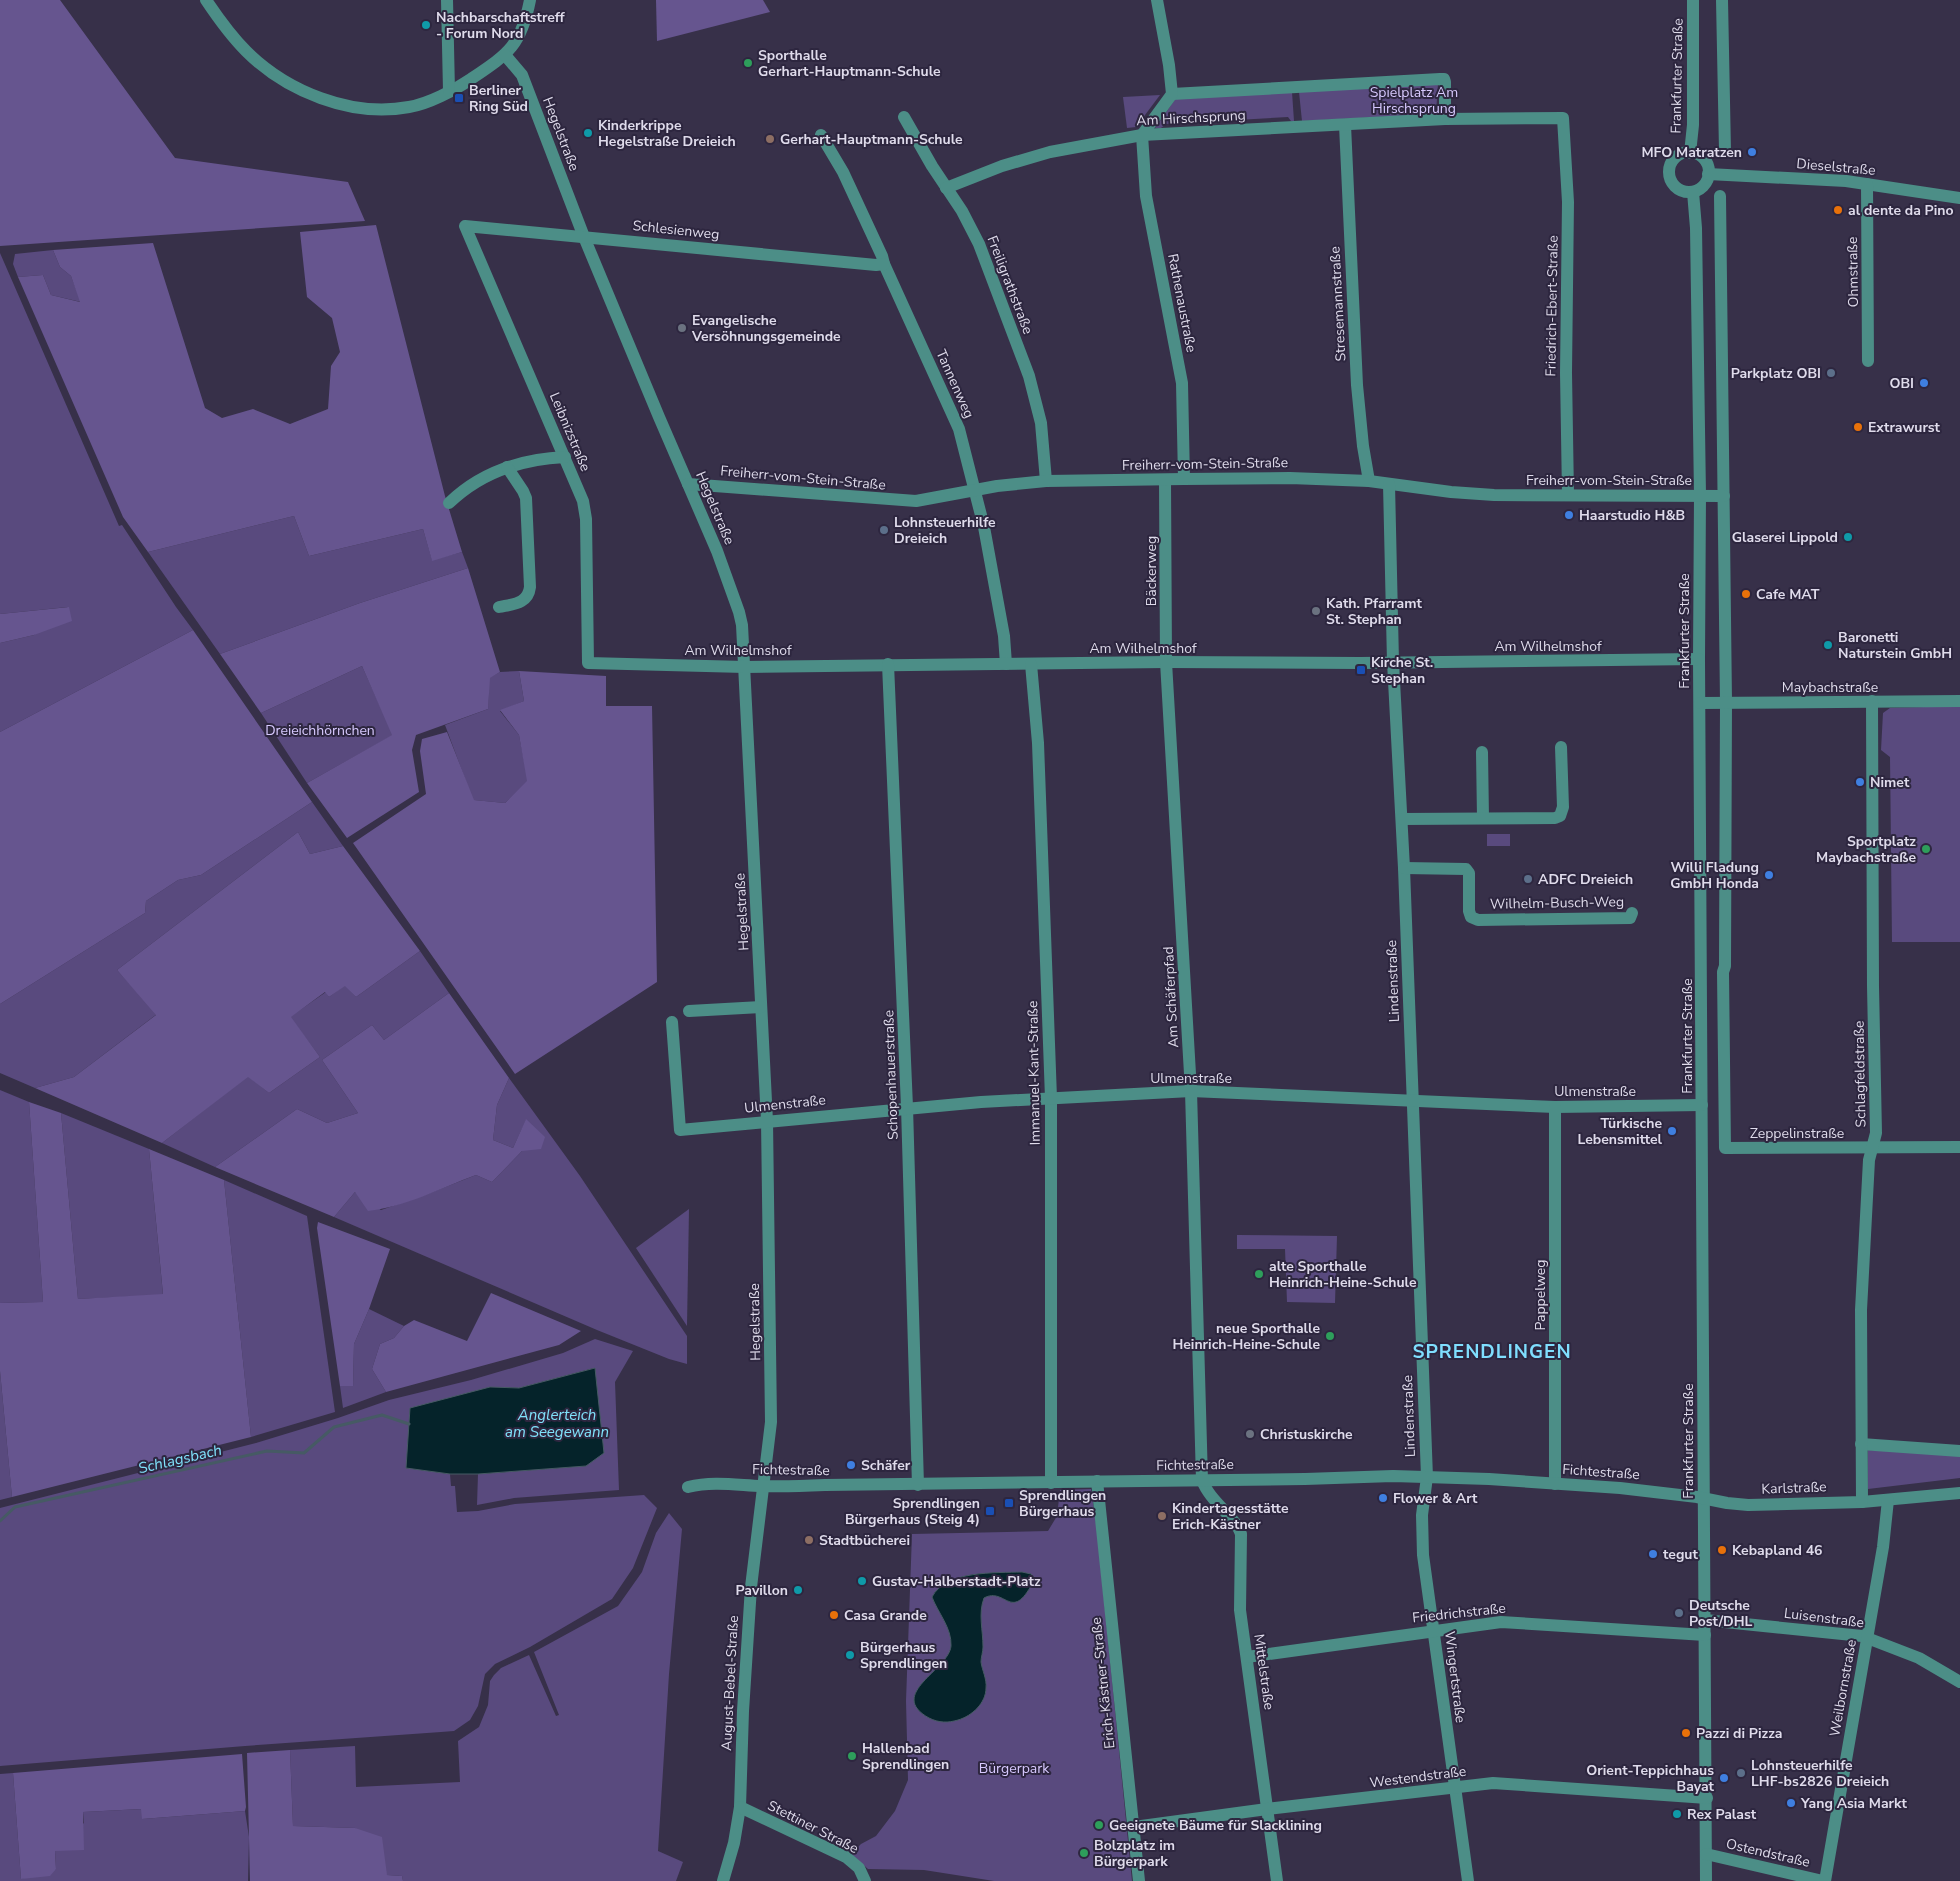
<svg xmlns="http://www.w3.org/2000/svg" width="1960" height="1881" font-family="'Nunito Sans',sans-serif">
  <style>
    .green { fill: #594a7e }
    .forest { fill: #66558f }
    .water { fill: #05232a; stroke: #465a64 }
    .lines { fill: none; stroke-linecap: round; stroke-linejoin: round }
    .stream { stroke: #465a64; stroke-width: 3 }
    .minor { stroke: #4c8e87; stroke-width: 12 }
    .culture-dot { fill: #0f9aa8; stroke: #2d263f; stroke-width: 2 }
    .leisure-dot { fill: #2e9e5b; stroke: #2d263f; stroke-width: 2 }
    .transit-dot { fill: #1a4fb4; stroke: #2d263f; stroke-width: 2 }
    .education-dot { fill: #8d6e63; stroke: #2d263f; stroke-width: 2 }
    .shop-dot { fill: #3f7fe0; stroke: #2d263f; stroke-width: 2 }
    .food-dot { fill: #e8710a; stroke: #2d263f; stroke-width: 2 }
    .worship-dot { fill: #6b7280; stroke: #2d263f; stroke-width: 2 }
    .service-dot { fill: #5c6f8a; stroke: #2d263f; stroke-width: 2 }
    .labels { text-anchor: middle; dominant-baseline: central; stroke-width: 4; stroke-linejoin: round; paint-order: stroke }
    .poi-label { font-size: 14px; font-weight: bold; fill: #dfdbeb; stroke: #2d263f; text-anchor: start }
    .street-label { font-size: 14px; fill: #dfdbeb; stroke: #2d263f }
    .park-label { font-size: 14px; fill: #d7c9fe; stroke: #2d263f }
    .water-label { font-size: 15px; font-style: italic; fill: #80e2fb; stroke: #2d263f }
    .district-label { font-size: 19px; font-weight: bold; letter-spacing: 1px; fill: #7fdefe; stroke: #2d263f }
  </style>
  <rect width="100%" height="100%" fill="#373049"/>
  <g class="green">
    <polygon points="1438,83 1436,114 1302,121 1299,92"/>
    <polygon points="1292,92 1294,121 1291,121 1288,117 1166,124 1161,128 1155,128 1176,98"/>
    <polygon points="1160,95 1136,127 1127,128 1123,97"/>
    <polygon points="53,250 60,267 71,276 81,302 51,295 43,275 18,277 13,264 15,254"/>
    <polygon points="0,253 119,526 122,525 176,607 193,630 0,732 0,643 34,635 68,607 0,614"/>
    <polygon points="294,516 309,556 423,529 432,560 462,552 468,568 360,603 220,654 148,552"/>
    <polygon points="362,666 393,735 307,783 261,713"/>
    <polygon points="519,671 524,701 500,711 519,735 528,781 505,803 473,800 445,725 488,709 489,678 500,672"/>
    <polygon points="1960,706 1960,942 1892,942 1890,757 1881,750 1883,713 1890,708"/>
    <polygon points="312,802 343,846 310,854 298,832 117,970 157,1014 74,1077 35,1088 0,1073 0,1004 145,913 146,901 178,880 201,875"/>
    <rect x="1487" y="834" width="23" height="12"/>
    <polygon points="420,951 449,993 384,1040 372,1025 322,1060 358,1113 327,1123 297,1109 215,1167 162,1143 248,1076 269,1093 320,1057 290,1017 326,992 329,997 345,985 356,997"/>
    <polygon points="509,1078 580,1176 687,1336 687,1364 669,1359 597,1330 334,1217 355,1192 381,1210 425,1195 476,1175 492,1182 522,1151 526,1120 513,1148 493,1140 497,1105"/>
    <polygon points="0,1090 29,1102 43,1302 0,1303"/>
    <polygon points="61,1113 149,1149 163,1295 78,1299"/>
    <polygon points="224,1180 307,1216 335,1412 251,1437"/>
    <polygon points="689,1209 687,1326 636,1248"/>
    <polygon points="1237,1235 1337,1236 1335,1303 1287,1302 1285,1249 1237,1249"/>
    <polygon points="369,1309 404,1326 394,1338 380,1344 372,1369 386,1392 343,1408 340,1386 353,1386 354,1344"/>
    <polygon points="595,1339 633,1351 615,1382 619,1490 514,1498 477,1505 478,1474 586,1466 594,1368 519,1388 490,1387 406,1468 450,1474 451,1486 455,1486 457,1512 478,1511 515,1504 644,1495 657,1508 633,1568 612,1599 530,1647 495,1664 485,1674 478,1706 470,1720 454,1731 441,1732 245,1746 0,1766 0,1508 256,1443 338,1418 389,1400 471,1380 563,1353"/>
    <polygon points="0,1371 12,1497 0,1500"/>
    <polygon points="1868,1450 1960,1455 1960,1478 1868,1489"/>
    <polygon points="1091,1489 1097,1530 1132,1881 994,1881 924,1870 868,1869 851,1854 861,1844 876,1836 895,1811 908,1780 906,1701 912,1534 1048,1531 1057,1516 1060,1490"/>
    <polygon points="669,1513 682,1529 669,1674 658,1851 683,1862 676,1881 403,1881 402,1876 387,1875 355,1828 293,1826 290,1750 355,1746 356,1787 460,1782 458,1741 479,1727 488,1705 490,1681 494,1675 501,1668 529,1655 556,1716 559,1715 534,1652 618,1606 642,1572 656,1533"/>
    <polygon points="13,1773 21,1879 56,1869 55,1851 84,1823 83,1812 142,1809 142,1819 245,1811 249,1837 248,1881 0,1881 0,1774"/>
  </g>
  <g class="forest">
    <polygon points="0,0 60,0 175,158 348,182 365,221 0,246"/>
    <polygon points="656,0 763,0 770,12 657,41"/>
    <polygon points="376,225 445,496 462,552 432,561 423,529 309,556 294,516 148,552 123,517 18,277 43,275 51,295 80,302 71,276 60,267 53,250 153,243 205,408 222,418 253,409 290,424 328,409 331,366 340,352 332,318 307,297 300,232"/>
    <polygon points="468,568 500,672 490,678 488,709 416,735 412,750 419,792 347,838 307,783 392,735 362,666 261,713 220,654 360,603"/>
    <polygon points="69,607 72,621 34,635 0,643 0,614"/>
    <polygon points="193,630 312,802 201,875 178,880 146,901 145,913 0,1004 0,732"/>
    <polygon points="519,671 606,676 606,706 652,706 657,982 515,1074 353,843 426,794 420,751 422,739 447,732 474,800 505,803 527,781 519,735 500,710 524,701"/>
    <polygon points="298,832 310,854 343,846 420,951 356,997 345,986 329,997 325,992 291,1017 320,1057 269,1093 248,1077 162,1143 35,1088 74,1077 156,1015 117,970"/>
    <path d="M 449,993 L 509,1078 L 497,1105 L 493,1140 L 513,1148 L 526,1119 L 545,1137 L 541,1149 L 522,1151 L 492,1182 L 476,1175 C 441,1188 405,1207 368,1211 L 355,1192 L 334,1217 L 215,1167 L 297,1109 L 327,1123 L 358,1113 L 322,1060 L 372,1025 L 384,1040 Z"/>
    <polygon points="29,1102 61,1113 78,1299 163,1294 149,1149 224,1180 251,1437 12,1497 0,1371 0,1303 43,1302"/>
    <polygon points="318,1222 390,1249 369,1309 354,1344 353,1386 340,1386 317,1228"/>
    <polygon points="491,1293 581,1331 559,1345 386,1392 372,1369 380,1344 394,1338 404,1326 414,1320 467,1341"/>
    <polygon points="290,1750 293,1826 355,1828 382,1837 387,1875 402,1876 403,1881 250,1881 247,1753"/>
    <polygon points="242,1754 246,1807 245,1811 142,1819 141,1809 83,1812 84,1850 55,1851 56,1869 50,1876 21,1879 13,1773"/>
  </g>
  <g class="water">
    <polygon points="595,1368 604,1453 586,1466 478,1474 450,1474 406,1468 410,1408 490,1387 519,1388"/>
    <path d="M 1022,1572 L 1031,1574 L 1035,1578 C 1012,1626 1006,1586 984,1598 C 978,1614 983,1630 983,1647 C 983,1652 981,1657 981,1662 C 982,1670 987,1679 986,1688 C 986,1703 972,1716 958,1720 C 948,1723 939,1723 929,1718 C 886,1694 949,1670 951,1646 C 952,1628 938,1613 932,1597 C 946,1570 996,1573 1022,1572 Z"/>
  </g>
  <g class="lines">
    <polyline class="stream" points="0,1521 15,1507 267,1451 304,1453 334,1427 382,1415 409,1424"/>
    <g class="minor">
      <path d="M 206,0 C 218,18 230,35 246,51 C 286,91 351,118 409,107 C 428,104 455,90 471,79 C 508,54 521,46 530,0"/>
      <polyline points="447,0 449,91"/>
      <polyline points="1722,0 1725,151"/>
      <polyline points="505,55 522,75 584,237 659,417 717,551 739,612 742,625 767,1121 771,1422 751,1587 743,1711 740,1807 734,1843 723,1881"/>
      <polyline points="1172,94 1440,79 1444,79 1445,82 1445,119"/>
      <polyline points="904,117 932,166 962,211 979,244 1029,376 1041,423 1046,481"/>
      <polyline points="1345,125 1357,385 1363,446 1369,481"/>
      <polyline points="821,135 843,172 882,256 884,264 959,429 984,527 1004,636 1006,664"/>
      <polyline points="1142,135 1146,196 1182,383 1184,479"/>
      <polyline points="1142,135 1172,94 1169,65 1157,0"/>
      <circle cx="1689" cy="172" r="20"/>
      <polyline points="1690,153 1693,125 1693,0"/>
      <polyline points="1708,174 1846,181 1960,198"/>
      <polyline points="1867,184 1868,361"/>
      <polyline points="946,188 1002,166 1050,152 1142,135 1445,119 1563,118 1568,202 1566,373 1568,495"/>
      <polyline points="1693,192 1696,228 1700,495 1699,659 1706,1881"/>
      <polyline points="1720,196 1726,702 1725,966 1723,972 1725,1148 1960,1147"/>
      <polyline points="884,264 876,265 465,226 583,501 586,519 588,663 745,667 1166,662 1360,663 1699,659"/>
      <path d="M 1165,480 L 1166,662 L 1191,1091 L 1202,1480 C 1210,1502 1236,1517 1241,1534 L 1240,1610 L 1277,1881"/>
      <polyline points="688,484 916,501 997,486 1046,481 1184,479 1290,478 1369,481 1451,492 1494,495 1724,496"/>
      <polyline points="1389,484 1393,662 1404,868 1427,1477 1422,1515 1423,1555 1468,1881"/>
      <path d="M 449,503 C 481,472 521,459 565,457"/>
      <path d="M 499,607 C 513,604 528,604 530,587 L 526,498 L 523,491 L 507,467"/>
      <polyline points="888,664 907,1107 918,1485"/>
      <polyline points="1031,664 1038,743 1051,1098 1051,1483"/>
      <polyline points="1700,703 1960,701"/>
      <polyline points="1482,752 1483,818"/>
      <polyline points="1402,819 1555,818 1560,816 1563,807 1561,747"/>
      <polyline points="1404,868 1466,869 1469,873 1469,911 1471,917 1478,920 1630,918 1632,913"/>
      <polyline points="689,1011 761,1007"/>
      <polyline points="672,1022 680,1130 981,1102 1191,1091 1555,1107 1702,1105"/>
      <polyline points="1861,1444 1960,1451"/>
      <polyline points="1097,1481 1139,1881"/>
      <polyline points="1555,1484 1555,1107"/>
      <path d="M 688,1487 C 713,1481 736,1485 762,1486 C 783,1487 804,1486 825,1485 L 1305,1479 L 1393,1476 L 1489,1479 L 1620,1488 L 1697,1497 L 1727,1503 L 1748,1505 L 1862,1502 L 1960,1493"/>
      <polyline points="1862,1502 1861,1310 1869,1160 1876,1133 1873,986 1872,701"/>
      <polyline points="1705,1620 1862,1636 1919,1658 1960,1682"/>
      <polyline points="1247,1657 1501,1622 1705,1635"/>
      <polyline points="740,1807 846,1857 859,1868 865,1881"/>
      <polyline points="1134,1827 1267,1809 1493,1783 1707,1798"/>
      <polyline points="1706,1854 1823,1881"/>
      <polyline points="1825,1881 1883,1547 1888,1500"/>
    </g>
  </g>
  <g class="culture-dot">
    <circle cx="426" cy="25" r="5"/>
    <circle cx="588" cy="133" r="5"/>
    <circle cx="1848" cy="537" r="5"/>
    <circle cx="1828" cy="645" r="5"/>
    <circle cx="862" cy="1581" r="5"/>
    <circle cx="798" cy="1590" r="5"/>
    <circle cx="850" cy="1655" r="5"/>
    <circle cx="1677" cy="1814" r="5"/>
  </g>
  <g class="leisure-dot">
    <circle cx="748" cy="63" r="5"/>
    <circle cx="1926" cy="849" r="5"/>
    <circle cx="1259" cy="1274" r="5"/>
    <circle cx="1330" cy="1336" r="5"/>
    <circle cx="852" cy="1756" r="5"/>
    <circle cx="1099" cy="1825" r="5"/>
    <circle cx="1084" cy="1853" r="5"/>
  </g>
  <g class="transit-dot">
    <rect x="454" y="93" width="10" height="10" rx="2.5"/>
    <rect x="1356" y="665" width="10" height="10" rx="2.5"/>
    <rect x="1004" y="1498" width="10" height="10" rx="2.5"/>
    <rect x="985" y="1506" width="10" height="10" rx="2.5"/>
  </g>
  <g class="education-dot">
    <circle cx="770" cy="139" r="5"/>
    <circle cx="1162" cy="1516" r="5"/>
    <circle cx="809" cy="1540" r="5"/>
  </g>
  <g class="shop-dot">
    <circle cx="1752" cy="152" r="5"/>
    <circle cx="1924" cy="383" r="5"/>
    <circle cx="1569" cy="515" r="5"/>
    <circle cx="1860" cy="782" r="5"/>
    <circle cx="1769" cy="875" r="5"/>
    <circle cx="1672" cy="1131" r="5"/>
    <circle cx="851" cy="1465" r="5"/>
    <circle cx="1383" cy="1498" r="5"/>
    <circle cx="1653" cy="1554" r="5"/>
    <circle cx="1724" cy="1778" r="5"/>
    <circle cx="1791" cy="1803" r="5"/>
  </g>
  <g class="food-dot">
    <circle cx="1838" cy="210" r="5"/>
    <circle cx="1858" cy="427" r="5"/>
    <circle cx="1746" cy="594" r="5"/>
    <circle cx="1722" cy="1550" r="5"/>
    <circle cx="834" cy="1615" r="5"/>
    <circle cx="1686" cy="1733" r="5"/>
  </g>
  <g class="worship-dot">
    <circle cx="682" cy="328" r="5"/>
    <circle cx="1316" cy="611" r="5"/>
    <circle cx="1250" cy="1434" r="5"/>
  </g>
  <g class="service-dot">
    <circle cx="1831" cy="373" r="5"/>
    <circle cx="884" cy="530" r="5"/>
    <circle cx="1528" cy="879" r="5"/>
    <circle cx="1679" cy="1613" r="5"/>
    <circle cx="1741" cy="1773" r="5"/>
  </g>
  <g class="labels">
    <g class="poi-label">
      <text x="436" y="17">Nachbarschaftstreff<tspan x="436" dy="16">- Forum Nord</tspan></text>
      <text x="758" y="55">Sporthalle<tspan x="758" dy="16">Gerhart-Hauptmann-Schule</tspan></text>
      <text x="469" y="90">Berliner<tspan x="469" dy="16">Ring Süd</tspan></text>
      <text x="598" y="125">Kinderkrippe<tspan x="598" dy="16">Hegelstraße Dreieich</tspan></text>
      <text x="780" y="139">Gerhart-Hauptmann-Schule</text>
      <text x="1742" y="152" text-anchor="end">MFO Matratzen</text>
      <text x="1848" y="210">al dente da Pino</text>
      <text x="692" y="320">Evangelische<tspan x="692" dy="16">Versöhnungsgemeinde</tspan></text>
      <text x="1821" y="373" text-anchor="end">Parkplatz OBI</text>
      <text x="1914" y="383" text-anchor="end">OBI</text>
      <text x="1868" y="427">Extrawurst</text>
      <text x="1579" y="515">Haarstudio H&amp;B</text>
      <text x="894" y="522">Lohnsteuerhilfe<tspan x="894" dy="16">Dreieich</tspan></text>
      <text x="1838" y="537" text-anchor="end">Glaserei Lippold</text>
      <text x="1756" y="594">Cafe MAT</text>
      <text x="1326" y="603">Kath. Pfarramt<tspan x="1326" dy="16">St. Stephan</tspan></text>
      <text x="1838" y="637">Baronetti<tspan x="1838" dy="16">Naturstein GmbH</tspan></text>
      <text x="1371" y="662">Kirche St.<tspan x="1371" dy="16">Stephan</tspan></text>
      <text x="1870" y="782">Nimet</text>
      <text x="1916" y="841" text-anchor="end">Sportplatz<tspan x="1916" dy="16">Maybachstraße</tspan></text>
      <text x="1759" y="867" text-anchor="end">Willi Fladung<tspan x="1759" dy="16">GmbH Honda</tspan></text>
      <text x="1538" y="879">ADFC Dreieich</text>
      <text x="1662" y="1123" text-anchor="end">Türkische<tspan x="1662" dy="16">Lebensmittel</tspan></text>
      <text x="1269" y="1266">alte Sporthalle<tspan x="1269" dy="16">Heinrich-Heine-Schule</tspan></text>
      <text x="1320" y="1328" text-anchor="end">neue Sporthalle<tspan x="1320" dy="16">Heinrich-Heine-Schule</tspan></text>
      <text x="1260" y="1434">Christuskirche</text>
      <text x="861" y="1465">Schäfer</text>
      <text x="1019" y="1495">Sprendlingen<tspan x="1019" dy="16">Bürgerhaus</tspan></text>
      <text x="1393" y="1498">Flower &amp; Art</text>
      <text x="980" y="1503" text-anchor="end">Sprendlingen<tspan x="980" dy="16">Bürgerhaus (Steig 4)</tspan></text>
      <text x="1172" y="1508">Kindertagesstätte<tspan x="1172" dy="16">Erich-Kästner</tspan></text>
      <text x="819" y="1540">Stadtbücherei</text>
      <text x="1732" y="1550">Kebapland 46</text>
      <text x="1663" y="1554">tegut</text>
      <text x="872" y="1581">Gustav-Halberstadt-Platz</text>
      <text x="788" y="1590" text-anchor="end">Pavillon</text>
      <text x="1689" y="1605">Deutsche<tspan x="1689" dy="16">Post/DHL</tspan></text>
      <text x="844" y="1615">Casa Grande</text>
      <text x="860" y="1647">Bürgerhaus<tspan x="860" dy="16">Sprendlingen</tspan></text>
      <text x="1696" y="1733">Pazzi di Pizza</text>
      <text x="862" y="1748">Hallenbad<tspan x="862" dy="16">Sprendlingen</tspan></text>
      <text x="1751" y="1765">Lohnsteuerhilfe<tspan x="1751" dy="16">LHF-bs2826 Dreieich</tspan></text>
      <text x="1714" y="1770" text-anchor="end">Orient-Teppichhaus<tspan x="1714" dy="16">Bayat</tspan></text>
      <text x="1801" y="1803">Yang Asia Markt</text>
      <text x="1687" y="1814">Rex Palast</text>
      <text x="1109" y="1825">Geeignete Bäume für Slacklining</text>
      <text x="1094" y="1845">Bolzplatz im<tspan x="1094" dy="16">Bürgerpark</tspan></text>
    </g>
    <g class="street-label">
      <text transform="translate(1677 76) rotate(-89)">Frankfurter Straße</text>
      <text transform="translate(1191 118) rotate(-3)">Am Hirschsprung</text>
      <text transform="translate(561 134) rotate(69)">Hegelstraße</text>
      <text transform="translate(1836 167) rotate(5)">Dieselstraße</text>
      <text transform="translate(676 230) rotate(6)">Schlesienweg</text>
      <text transform="translate(1853 272) rotate(-91)">Ohmstraße</text>
      <text transform="translate(1010 285) rotate(69)">Freiligrathstraße</text>
      <text transform="translate(1182 303) rotate(79)">Rathenaustraße</text>
      <text transform="translate(1338 304) rotate(-93)">Stresemannstraße</text>
      <text transform="translate(1552 306) rotate(-89)">Friedrich-Ebert-Straße</text>
      <text transform="translate(955 384) rotate(66)">Tannenweg</text>
      <text transform="translate(570 432) rotate(67)">Leibnizstraße</text>
      <text transform="translate(1205 464) rotate(-1)">Freiherr-vom-Stein-Straße</text>
      <text transform="translate(803 478) rotate(5)">Freiherr-vom-Stein-Straße</text>
      <text x="1609" y="480">Freiherr-vom-Stein-Straße</text>
      <text transform="translate(715 508) rotate(67)">Hegelstraße</text>
      <text transform="translate(1151 571) rotate(-90)">Bäckerweg</text>
      <text transform="translate(1684 631) rotate(-90)">Frankfurter Straße</text>
      <text x="1548" y="646">Am Wilhelmshof</text>
      <text x="1143" y="648">Am Wilhelmshof</text>
      <text x="738" y="650">Am Wilhelmshof</text>
      <text x="1830" y="687">Maybachstraße</text>
      <text transform="translate(1557 903) rotate(-1)">Wilhelm-Busch-Weg</text>
      <text transform="translate(742 912) rotate(-93)">Hegelstraße</text>
      <text transform="translate(1393 981) rotate(-92)">Lindenstraße</text>
      <text transform="translate(1171 997) rotate(-93)">Am Schäferpfad</text>
      <text transform="translate(1687 1036) rotate(-90)">Frankfurter Straße</text>
      <text transform="translate(1034 1073) rotate(-91)">Immanuel-Kant-Straße</text>
      <text transform="translate(1860 1074) rotate(-91)">Schlagfeldstraße</text>
      <text transform="translate(891 1075) rotate(-92)">Schopenhauerstraße</text>
      <text x="1191" y="1078">Ulmenstraße</text>
      <text x="1595" y="1091">Ulmenstraße</text>
      <text transform="translate(785 1104) rotate(-6)">Ulmenstraße</text>
      <text x="1797" y="1133">Zeppelinstraße</text>
      <text transform="translate(1540 1295) rotate(-90)">Pappelweg</text>
      <text transform="translate(755 1322) rotate(-91)">Hegelstraße</text>
      <text transform="translate(1409 1416) rotate(-92)">Lindenstraße</text>
      <text transform="translate(1688 1441) rotate(-90)">Frankfurter Straße</text>
      <text transform="translate(1195 1465) rotate(-1)">Fichtestraße</text>
      <text transform="translate(791 1470) rotate(1)">Fichtestraße</text>
      <text transform="translate(1601 1472) rotate(4)">Fichtestraße</text>
      <text transform="translate(1794 1488) rotate(-2)">Karlstraße</text>
      <text transform="translate(1459 1613) rotate(-6)">Friedrichstraße</text>
      <text transform="translate(1824 1618) rotate(7)">Luisenstraße</text>
      <text transform="translate(1264 1672) rotate(82)">Mittelstraße</text>
      <text transform="translate(1455 1677) rotate(83)">Wingertstraße</text>
      <text transform="translate(730 1683) rotate(-87)">August-Bebel-Straße</text>
      <text transform="translate(1103 1683) rotate(-96)">Erich-Kästner-Straße</text>
      <text transform="translate(1843 1688) rotate(-80)">Weilbornstraße</text>
      <text transform="translate(1418 1777) rotate(-7)">Westendstraße</text>
      <text transform="translate(813 1827) rotate(27)">Stettiner Straße</text>
      <text transform="translate(1768 1853) rotate(13)">Ostendstraße</text>
    </g>
    <g class="park-label">
      <text x="1414" y="92">Spielplatz Am<tspan x="1414" dy="16">Hirschsprung</tspan></text>
      <text x="320" y="730">Dreieichhörnchen</text>
      <text x="1014" y="1768">Bürgerpark</text>
    </g>
    <g class="water-label">
      <text x="557" y="1415">Anglerteich<tspan x="557" dy="17">am Seegewann</tspan></text>
      <text transform="translate(180 1459) rotate(-13)">Schlagsbach</text>
    </g>
    <g class="district-label">
      <text x="1492" y="1352">SPRENDLINGEN</text>
    </g>
  </g>
</svg>
